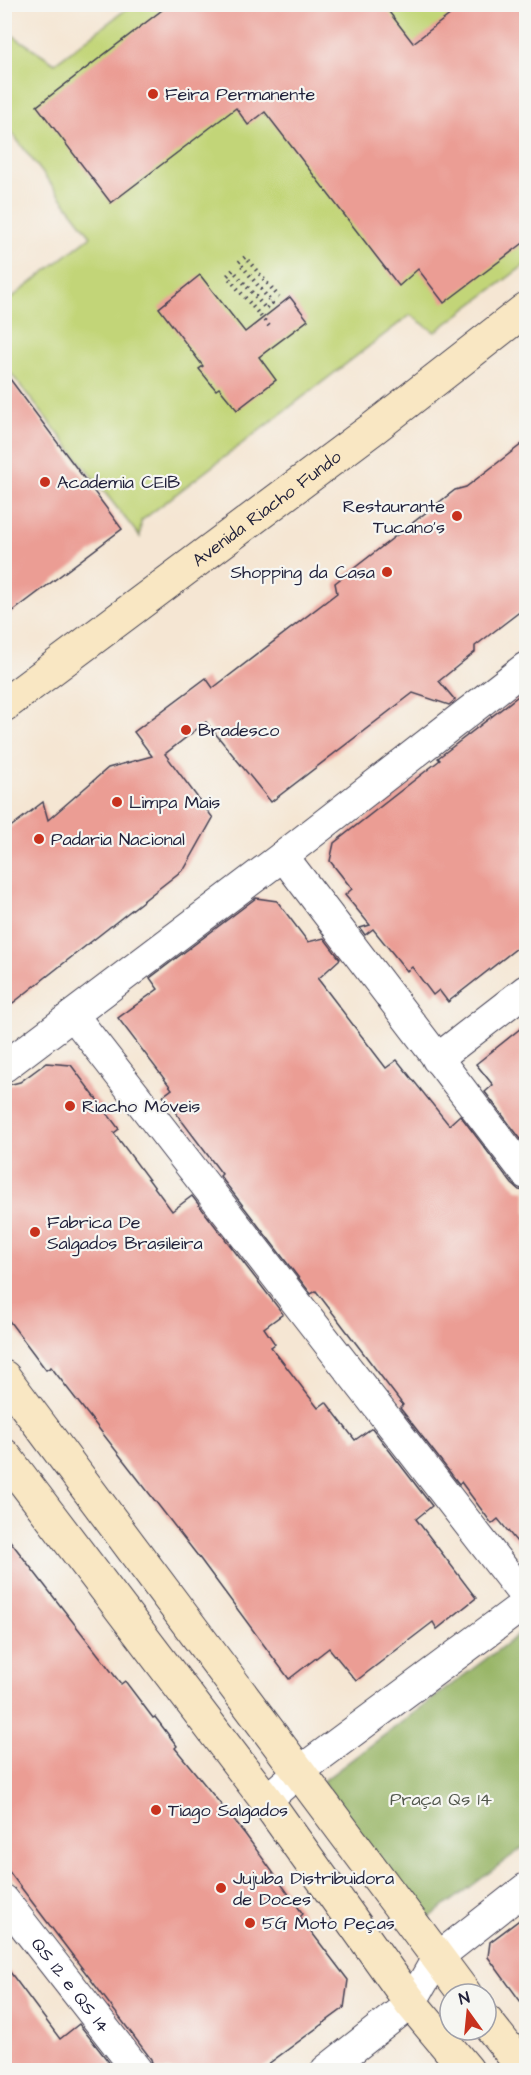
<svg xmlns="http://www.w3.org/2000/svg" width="531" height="2075" font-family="'Architects Daughter',sans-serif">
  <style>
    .green { fill: #c2d578; stroke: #727c5a; stroke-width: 1.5 }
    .forest { fill: #99b668; stroke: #5e6c52; stroke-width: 1.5 }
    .building { fill: #eb9d94 }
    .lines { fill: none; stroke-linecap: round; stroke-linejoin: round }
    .street-casing { stroke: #423f52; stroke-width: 32 }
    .secondary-casing { stroke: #423f52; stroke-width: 35 }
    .path { stroke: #423f52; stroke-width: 4; stroke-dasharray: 1.5 4.5; stroke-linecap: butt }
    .street { stroke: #fff; stroke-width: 30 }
    .secondary { stroke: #f9e7c3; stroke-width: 33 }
    .poi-dot { fill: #c8321e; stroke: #f6f6f2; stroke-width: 2 }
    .labels { text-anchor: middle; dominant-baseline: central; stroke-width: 4.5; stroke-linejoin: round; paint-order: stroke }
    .poi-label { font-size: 18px; fill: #22223b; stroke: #f6f6f2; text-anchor: start }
    .street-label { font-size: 18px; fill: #22223b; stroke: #f6f6f2 }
    .park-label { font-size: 18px; fill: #52584d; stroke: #f6f6f2 }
  </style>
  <rect width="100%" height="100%" fill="#f6f6f2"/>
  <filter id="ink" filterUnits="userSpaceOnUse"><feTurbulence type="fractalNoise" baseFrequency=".0167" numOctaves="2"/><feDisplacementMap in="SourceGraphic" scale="12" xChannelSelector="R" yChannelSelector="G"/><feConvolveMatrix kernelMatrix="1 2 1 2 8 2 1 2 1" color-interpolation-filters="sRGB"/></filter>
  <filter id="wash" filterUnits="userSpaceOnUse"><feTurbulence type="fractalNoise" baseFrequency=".008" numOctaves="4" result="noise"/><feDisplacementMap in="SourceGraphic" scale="24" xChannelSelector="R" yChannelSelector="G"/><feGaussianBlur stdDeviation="1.35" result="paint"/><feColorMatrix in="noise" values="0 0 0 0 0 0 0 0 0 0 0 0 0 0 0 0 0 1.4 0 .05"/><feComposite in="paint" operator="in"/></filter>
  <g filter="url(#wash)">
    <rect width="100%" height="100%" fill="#f5e6d3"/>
    <polygon class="green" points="132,5 526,5 526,264 435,332 410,315 141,521 140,537 5,366 5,303 91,236 5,124 5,38 9,33 55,63"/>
    <polygon class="forest" points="526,1629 526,1845 425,1921 322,1782"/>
    <g id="blocks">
      <g class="building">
        <polygon points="170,4 383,4 413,43 464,4 526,4 526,241 444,303 418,269 399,286 265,112 248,125 236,108 111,203 37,106"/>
        <polygon points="200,275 245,332 290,297 308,320 259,357 276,380 237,410 219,388 216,390 199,369 203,366 159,308"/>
        <polygon points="4,371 122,529 4,618"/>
        <polygon points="526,441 526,607 475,646 475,652 439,681 455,700 449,705 413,693 271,802 206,722 165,754 213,818 185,868 4,1010 4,832 43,802 48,820 108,768 152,756 134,732 206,678 213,688 337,593 335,583 455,490 466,487"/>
        <polygon points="526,690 526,941 448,1002 439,990 433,995 412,967 407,971 373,929 365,935 360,928 370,925 345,895 352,889 330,861 334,843 440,760 438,758"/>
        <polygon points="256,898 277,901 308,942 324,938 340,959 318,979 386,1068 397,1060 449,1125 460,1115 512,1184 519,1190 526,1191 526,1553 498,1519 492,1524 461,1482 459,1484 400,1408 403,1405 316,1291 311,1294 220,1176 222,1174 163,1096 172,1089 118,1018 158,989 150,978"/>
        <polygon points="526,1024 526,1146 485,1092 493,1085 476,1064"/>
        <polygon points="46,1063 71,1065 119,1129 114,1133 172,1211 192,1196 283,1314 264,1328 275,1344 271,1347 318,1408 326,1402 355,1440 372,1428 432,1506 416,1519 476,1598 437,1629 433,1622 356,1681 329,1648 289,1679 201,1560 51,1367 46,1370 4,1314 4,1086 20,1082"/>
        <polygon points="4,1533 121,1684 125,1681 153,1718 155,1717 177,1746 175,1748 245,1834 303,1914 300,1917 348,1980 344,2008 260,2070 154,2070 151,2059 4,1865"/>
        <polygon points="526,1915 526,2009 488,1957 490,1942"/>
        <polygon points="4,1964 60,2039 79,2024 115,2070 4,2070"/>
      </g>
    </g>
  </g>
  <g filter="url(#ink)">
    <use href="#blocks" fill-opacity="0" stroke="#423f52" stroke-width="1.5"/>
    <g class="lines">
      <defs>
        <g id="street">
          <polyline points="283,856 526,1174"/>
          <polyline points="73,1015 526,1598"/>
          <polyline points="437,1059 526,990"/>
          <polyline points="4,1067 283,856 526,667"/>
          <polyline points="266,1800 300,1771 526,1603"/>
          <path id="s1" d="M 4,1900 L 137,2070"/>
          <polyline points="326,2070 411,2003 437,1958 526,1888"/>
        </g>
        <g id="secondary">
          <path id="s2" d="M 4,705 L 375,427 L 526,309"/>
          <polyline points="4,1377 465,1994"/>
          <polyline points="4,1455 266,1800 411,2003 467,2070"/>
          <polyline points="486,2021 525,2070"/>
        </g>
      </defs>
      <use href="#street" class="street-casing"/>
      <use href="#secondary" class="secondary-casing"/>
      <polyline class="path" points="269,326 227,276 233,270 266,309 272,303 239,262 245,257 279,297"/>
      <use href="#street" class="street"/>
      <use href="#secondary" class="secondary"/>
    </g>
  </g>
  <g class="poi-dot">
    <circle cx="153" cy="94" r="6"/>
    <circle cx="45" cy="482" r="6"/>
    <circle cx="457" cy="516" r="6"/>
    <circle cx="387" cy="572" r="6"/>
    <circle cx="186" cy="730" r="6"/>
    <circle cx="117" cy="802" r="6"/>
    <circle cx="39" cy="839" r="6"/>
    <circle cx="70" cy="1106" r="6"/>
    <circle cx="35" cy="1232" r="6"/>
    <circle cx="156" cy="1810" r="6"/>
    <circle cx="221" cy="1888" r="6"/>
    <circle cx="250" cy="1923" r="6"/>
  </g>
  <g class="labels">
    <g class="poi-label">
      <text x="165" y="94">Feira Permanente</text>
      <text x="57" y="482">Academia CEIB</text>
      <text x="445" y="506" text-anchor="end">Restaurante<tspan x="445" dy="21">Tucano's</tspan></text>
      <text x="375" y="572" text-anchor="end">Shopping da Casa</text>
      <text x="198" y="730">Bradesco</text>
      <text x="129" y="802">Limpa Mais</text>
      <text x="51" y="839">Padaria Nacional</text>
      <text x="82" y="1106">Riacho Móveis</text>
      <text x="47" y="1222">Fabrica De<tspan x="47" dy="21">Salgados Brasileira</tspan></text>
      <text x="168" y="1810">Tiago Salgados</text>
      <text x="233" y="1878">Jujuba Distribuidora<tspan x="233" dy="21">de Doces</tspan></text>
      <text x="262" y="1923">5G Moto Peças</text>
    </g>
    <g class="street-label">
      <text stroke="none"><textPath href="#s2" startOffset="328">Avenida Riacho Fundo</textPath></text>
      <text stroke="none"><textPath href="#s1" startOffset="108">QS 12 e QS 14</textPath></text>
    </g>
    <g class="park-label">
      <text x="441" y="1799">Praça Qs 14</text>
    </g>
  </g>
  <rect width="531" height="2075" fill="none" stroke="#f6f6f2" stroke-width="24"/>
  <g transform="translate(468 2012) rotate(345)"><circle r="28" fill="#f6f6f2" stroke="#a1a1a9" stroke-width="1.5"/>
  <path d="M0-4.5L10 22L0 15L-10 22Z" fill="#c8321e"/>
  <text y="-9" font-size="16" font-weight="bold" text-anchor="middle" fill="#22223b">N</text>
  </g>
</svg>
